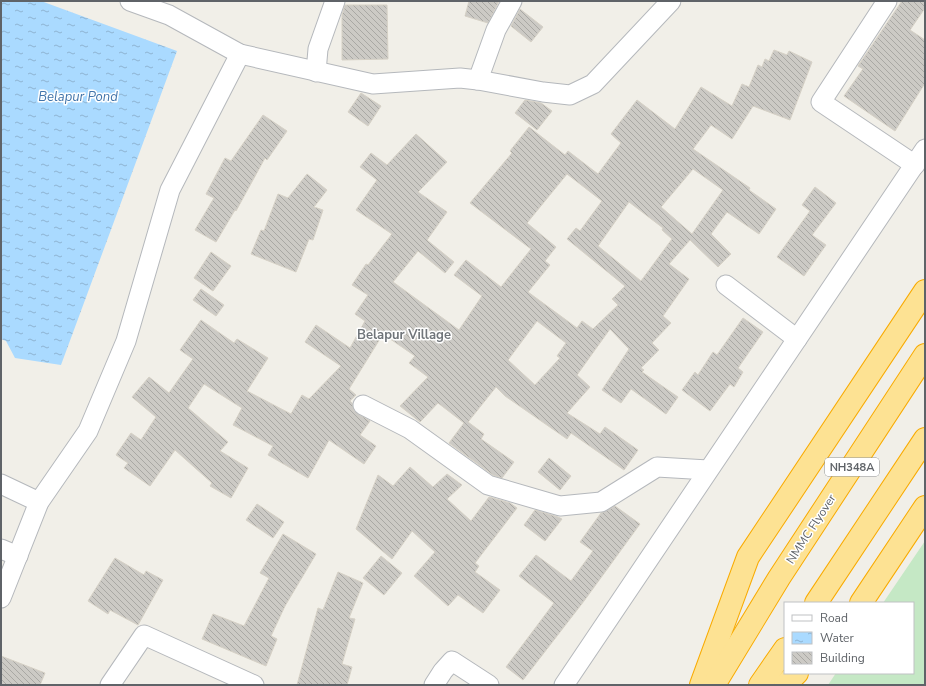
<svg xmlns="http://www.w3.org/2000/svg" width="926" height="686" font-family="'Nunito Sans',sans-serif">
  <style>
    .grass { fill: #c5e8c5 }
    .water { fill: url(#water-ripples) }
    .building { fill: url(#building-back-hatch); stroke: #d6d1c6; fill-rule: evenodd }
    .lines { fill: none; stroke-linecap: round; stroke-linejoin: round }
    .minor-casing { stroke: #b5b8bc; stroke-width: 21 }
    .highway-casing { stroke: #f9ab00; stroke-width: 24 }
    .minor { stroke: #fff; stroke-width: 19 }
    .highway { stroke: #fde293; stroke-width: 22 }
    .labels { text-anchor: middle; dominant-baseline: central; stroke-width: 3; stroke-linejoin: round; paint-order: stroke }
    .shield { fill: #fff; stroke: #8f9295; stroke-width: 1 }
    .shield-label { font-size: 11px; font-weight: bold; fill: #5f6368 }
    .street-label { font-size: 12px; fill: #5f6368; stroke: #fff }
    .water-label { font-size: 13px; font-style: italic; fill: #4174aa; stroke: #fff }
    .neighbourhood-label { font-size: 13px; font-weight: bold; fill: #70757a; stroke: #fff }
  </style>
  <defs>
    <pattern id="water-ripples" width="26" height="14" patternUnits="userSpaceOnUse"><rect width="26" height="14" fill="#aadaff"/><path d="M2 4q2-2 4 0t4 0M15 11q2-2 4 0t4 0" fill="none" stroke="#8eb4d2"/></pattern>
    <pattern id="building-back-hatch" width="6" height="6" patternUnits="userSpaceOnUse"><rect width="6" height="6" fill="#cccac5"/><path d="M-1 5l2 2M0 0l6 6M5-1l2 2" fill="none" stroke="#a9a8a4"/></pattern>
  </defs>
  <rect width="100%" height="100%" fill="#f1efe8"/>
  <polygon class="grass" points="925,541 925,685 828,685 836,673 913,673 913,603 883,603"/>
  <polygon class="water" points="1,1 41,1 177,51 61,365 15,358 6,341 1,339"/>
  <g class="building">
    <polygon points="469,1 499,1 488,23 465,16"/>
    <polygon points="902,1 925,1 925,8 910,30 925,40 925,83 895,131 844,96 863,69 858,66"/>
    <polygon points="345,5 387,5 388,59 342,60 342,15"/>
    <polygon points="520,9 543,27 531,42 511,26"/>
    <path d="M 774,50 L 787,55 L 789,51 L 812,62 L 790,120 L 753,106 L 732,139 L 711,125 L 693,149 L 750,188 L 749,190 L 776,209 L 759,234 L 727,212 L 711,234 L 731,254 L 718,267 L 690,240 L 669,264 L 689,279 L 663,316 L 671,323 L 652,343 L 659,350 L 641,368 L 644,370 L 642,372 L 678,397 L 666,414 L 631,389 L 621,403 L 602,390 L 629,349 L 610,329 L 577,375 L 590,387 L 567,413 L 600,434 L 605,427 L 638,450 L 624,470 L 571,433 L 567,439 L 505,396 L 496,387 L 468,422 L 484,434 L 481,439 L 514,462 L 502,478 L 493,475 L 449,443 L 464,423 L 438,403 L 420,422 L 400,406 L 428,377 L 409,363 L 415,356 L 383,334 L 349,389 L 356,395 L 350,401 L 352,403 L 354,411 L 370,421 L 360,435 L 376,446 L 364,464 L 329,440 L 308,478 L 268,455 L 273,446 L 233,425 L 242,408 L 204,384 L 188,408 L 228,442 L 220,451 L 248,468 L 231,498 L 210,486 L 212,483 L 175,450 L 150,486 L 124,468 L 128,463 L 116,455 L 131,433 L 141,440 L 156,417 L 132,397 L 149,377 L 169,393 L 193,359 L 180,350 L 201,320 L 234,343 L 237,339 L 268,358 L 247,391 L 291,414 L 302,395 L 309,399 L 341,366 L 305,342 L 316,325 L 350,348 L 365,321 L 355,314 L 368,295 L 352,285 L 366,264 L 368,265 L 392,234 L 356,210 L 377,180 L 360,167 L 371,153 L 387,165 L 416,134 L 447,162 L 418,192 L 447,212 L 427,240 L 454,262 L 445,273 L 418,251 L 393,282 L 459,330 L 482,296 L 454,275 L 466,260 L 501,287 L 531,249 L 470,203 L 512,153 L 510,151 L 529,127 L 565,155 L 568,151 L 598,174 L 621,143 L 611,134 L 637,100 L 675,129 L 701,87 L 732,106 L 742,84 L 749,87 L 758,65 L 762,67 L 765,59 L 769,61 ZM 693,169 L 723,190 L 692,234 L 661,207 ZM 567,174 L 602,201 L 580,231 L 576,228 L 567,239 L 625,286 L 612,299 L 618,305 L 593,329 L 582,321 L 577,328 L 528,292 L 550,265 L 545,261 L 556,247 L 527,223 ZM 629,202 L 663,228 L 662,230 L 672,239 L 641,281 L 598,246 ZM 537,321 L 566,343 L 557,356 L 560,358 L 535,385 L 508,360 Z"/>
    <polygon points="361,93 381,106 368,126 348,112"/>
    <polygon points="525,100 541,103 552,111 537,130 515,113"/>
    <polygon points="263,115 287,131 267,160 265,158 236,211 235,210 216,242 195,230 214,198 206,194 225,158 231,161"/>
    <polygon points="307,174 327,190 314,207 323,210 313,240 309,239 296,272 251,254 261,230 264,231 278,194 288,198"/>
    <polygon points="815,187 836,203 812,235 826,245 804,276 777,257 810,211 802,205"/>
    <polygon points="211,252 231,266 213,291 194,278"/>
    <polygon points="201,289 224,305 216,316 193,300"/>
    <polygon points="743,318 763,332 738,368 743,372 734,387 730,384 710,411 682,390 695,372 698,375 713,352 717,355"/>
    <polygon points="549,458 571,476 560,490 538,472"/>
    <polygon points="410,467 433,487 447,474 462,485 447,499 471,521 489,497 510,503 517,508 475,563 479,566 475,572 500,590 483,613 458,595 448,606 414,576 435,552 412,531 392,559 356,529 378,475 393,486"/>
    <polygon points="257,504 284,522 273,538 246,520"/>
    <polygon points="615,506 640,524 584,601 523,680 506,667 554,603 519,576 536,555 571,581 593,551 580,542 601,513"/>
    <polygon points="535,510 558,517 562,519 545,541 524,525"/>
    <polygon points="283,534 316,554 285,606 271,636 277,639 266,666 202,639 213,614 244,626 269,578 260,573"/>
    <polygon points="381,556 402,573 384,595 363,578"/>
    <polygon points="115,558 144,575 146,571 163,580 138,625 110,610 108,614 88,601"/>
    <polygon points="338,572 363,583 349,618 355,619 342,664 352,667 347,685 297,685 318,608 323,610"/>
    <polygon points="1,656 45,673 40,685 1,685"/>
  </g>
  <g class="lines">
    <defs>
      <g id="minor">
        <polyline points="130,1 169,15 240,54 373,84 460,78 478,80 543,92 570,95 593,84 671,1"/>
        <polyline points="887,1 821,102 915,165"/>
        <polyline points="316,72 318,49 335,1"/>
        <polyline points="478,80 496,30 512,1"/>
        <polyline points="726,285 797,339"/>
        <polyline points="363,405 410,429 488,485 560,506 601,502 657,467 708,470"/>
        <polyline points="1,484 39,502"/>
        <polyline points="1,549 18,556"/>
        <polyline points="1,598 39,502 88,431 126,341 170,190 240,54"/>
        <polyline points="110,685 144,635 254,685"/>
        <polyline points="434,685 443,671 452,661 489,685"/>
        <polyline points="564,685 925,149"/>
      </g>
      <g id="highway">
        <polyline points="816,603 925,439"/>
        <polyline points="861,603 925,507"/>
        <polyline points="701,685 748,557 925,291"/>
        <polyline points="714,685 779,578 925,355"/>
        <polyline points="760,685 785,649"/>
        <polyline points="785,685 797,673"/>
      </g>
    </defs>
    <use href="#minor" class="minor-casing"/>
    <use href="#highway" class="highway-casing"/>
    <use href="#minor" class="minor"/>
    <use href="#highway" class="highway"/>
  </g>
  <g class="labels">
    <rect class="shield" x="825" y="458" width="54" height="18" rx="3"/>
    <g class="shield-label">
      <text x="852" y="467">NH348A</text>
    </g>
    <g class="street-label">
      <text transform="translate(811 529) rotate(-57)">NMMC Flyover</text>
    </g>
    <g class="water-label">
      <text x="78" y="97">Belapur Pond</text>
    </g>
    <g class="neighbourhood-label">
      <text x="404" y="335">Belapur Village</text>
    </g>
  </g>
  <rect width="926" height="686" fill="none" stroke="#5f6368" stroke-width="4"/>
  <rect x="784" y="602" width="130" height="72" fill="#ffffff" stroke="#bfc1c3"/>
  <rect x="792" y="615" width="20" height="6" fill="#ffffff" stroke="#bfc1c3"/>
  <text x="820" y="622" font-size="12" fill="#5f6368">Road</text>
  <rect x="792" y="632" width="20" height="12" fill="url(#water-ripples)" stroke="#bfc1c3"/>
  <text x="820" y="642" font-size="12" fill="#5f6368">Water</text>
  <rect x="792" y="652" width="20" height="12" fill="url(#building-back-hatch)" stroke="#bfc1c3"/>
  <text x="820" y="662" font-size="12" fill="#5f6368">Building</text>
</svg>
